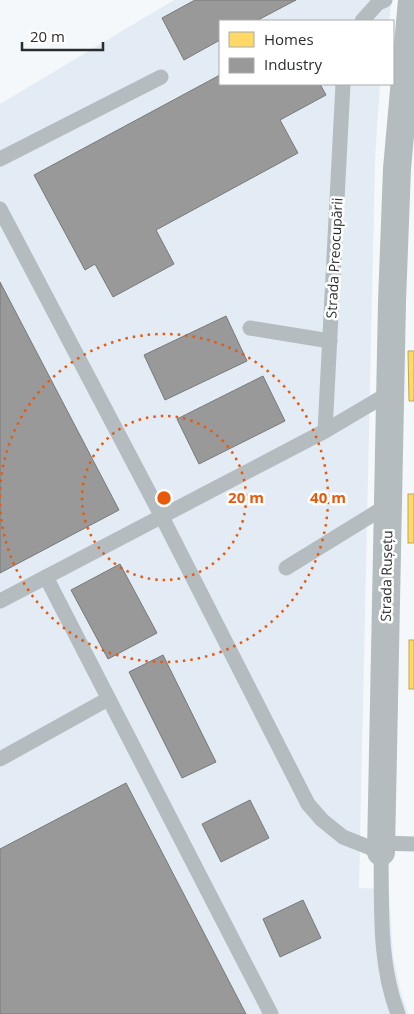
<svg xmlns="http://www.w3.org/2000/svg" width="414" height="1014" font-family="'Open Sans',sans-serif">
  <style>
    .built { fill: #e3ecf4 }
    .homes { fill: #ffd966; stroke: #bfa556 }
    .industry { fill: #999; stroke: #787979 }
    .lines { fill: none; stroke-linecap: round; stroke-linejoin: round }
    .service { stroke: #b4bcbf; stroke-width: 15 }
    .minor { stroke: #b4bcbf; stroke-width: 28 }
    .ring { fill: none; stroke: #e8590c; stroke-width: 2.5; stroke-dasharray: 2.5 5 }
    .labels { text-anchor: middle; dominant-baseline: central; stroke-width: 5; stroke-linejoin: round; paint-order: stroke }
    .street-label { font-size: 14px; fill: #2a2d2f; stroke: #fff }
    .centre { fill: #e8590c; stroke: #fff; stroke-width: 2.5 }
    .ring-label { font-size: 15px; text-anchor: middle; font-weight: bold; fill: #e8590c; stroke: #fff; stroke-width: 5; stroke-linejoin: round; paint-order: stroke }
  </style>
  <rect width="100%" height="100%" fill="#f5f8fb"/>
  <polygon class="built" points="174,0 392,0 389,21 220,21 220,84 380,84 375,159 359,888 389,889 393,956 400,989 408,1014 0,1014 0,104"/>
  <g class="homes">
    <polygon points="408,351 414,351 414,401 409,401"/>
    <rect x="408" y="494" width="6" height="49"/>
    <rect x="409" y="640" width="5" height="49"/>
  </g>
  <g class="industry">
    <polygon points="195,0 296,0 256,21 220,21 220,40 184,60 162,18"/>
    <polygon points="220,75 220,84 320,84 326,95 280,120 298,153 156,230 174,264 113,297 95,264 85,270 34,175"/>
    <polygon points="0,282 119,510 0,573"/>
    <polygon points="226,316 247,361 165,400 144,355"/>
    <polygon points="263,376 285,421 199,464 177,419"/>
    <polygon points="120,564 157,633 108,659 71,590"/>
    <polygon points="163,655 216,762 182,778 129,672"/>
    <polygon points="126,783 246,1014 0,1014 0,849"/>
    <polygon points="250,800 269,838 221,862 202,824"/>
    <polygon points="303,900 321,938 280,957 263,919"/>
  </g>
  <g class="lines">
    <g class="service">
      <polyline points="362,21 378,3 385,0"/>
      <polyline points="0,159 161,77"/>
      <path d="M 0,209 L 162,517 L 308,804 L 322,820 L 343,837 L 381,852 C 382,906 378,962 398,1014"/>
      <polyline points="250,328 330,341"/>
      <polyline points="325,431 343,84"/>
      <polyline points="286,568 388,505"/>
      <polyline points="46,577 271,1014"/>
      <polyline points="0,601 325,431 391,392"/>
      <polyline points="0,759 108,699"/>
      <polyline points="381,843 414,844"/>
    </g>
    <polyline class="minor" points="381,852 392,302 397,169 412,0"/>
  </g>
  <g class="ring">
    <circle cx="164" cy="498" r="82"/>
    <path d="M0 497A164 164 0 1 1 0 499"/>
  </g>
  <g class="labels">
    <g class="street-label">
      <text transform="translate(334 258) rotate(-87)">Strada Preocupării</text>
      <text transform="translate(386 576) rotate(-89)">Strada Rușețu</text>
    </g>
  </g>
  <circle cx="164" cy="498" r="8" class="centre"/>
  <g class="ring-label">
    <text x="246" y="503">20 m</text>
    <text x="328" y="503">40 m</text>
  </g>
  <rect x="219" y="20" width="175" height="65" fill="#ffffff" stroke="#aaabac"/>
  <rect x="229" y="32" width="25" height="15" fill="#ffd966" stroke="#aaabac"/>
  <text x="264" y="45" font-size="15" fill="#2a2d2f">Homes</text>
  <rect x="229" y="58" width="25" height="15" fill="#999999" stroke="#aaabac"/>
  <text x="264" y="70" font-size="15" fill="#2a2d2f">Industry</text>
  <path d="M22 42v8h81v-8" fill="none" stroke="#2a2d2f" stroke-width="2.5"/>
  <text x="30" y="42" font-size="15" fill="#2a2d2f" stroke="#ffffff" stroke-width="4" paint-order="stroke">20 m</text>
</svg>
